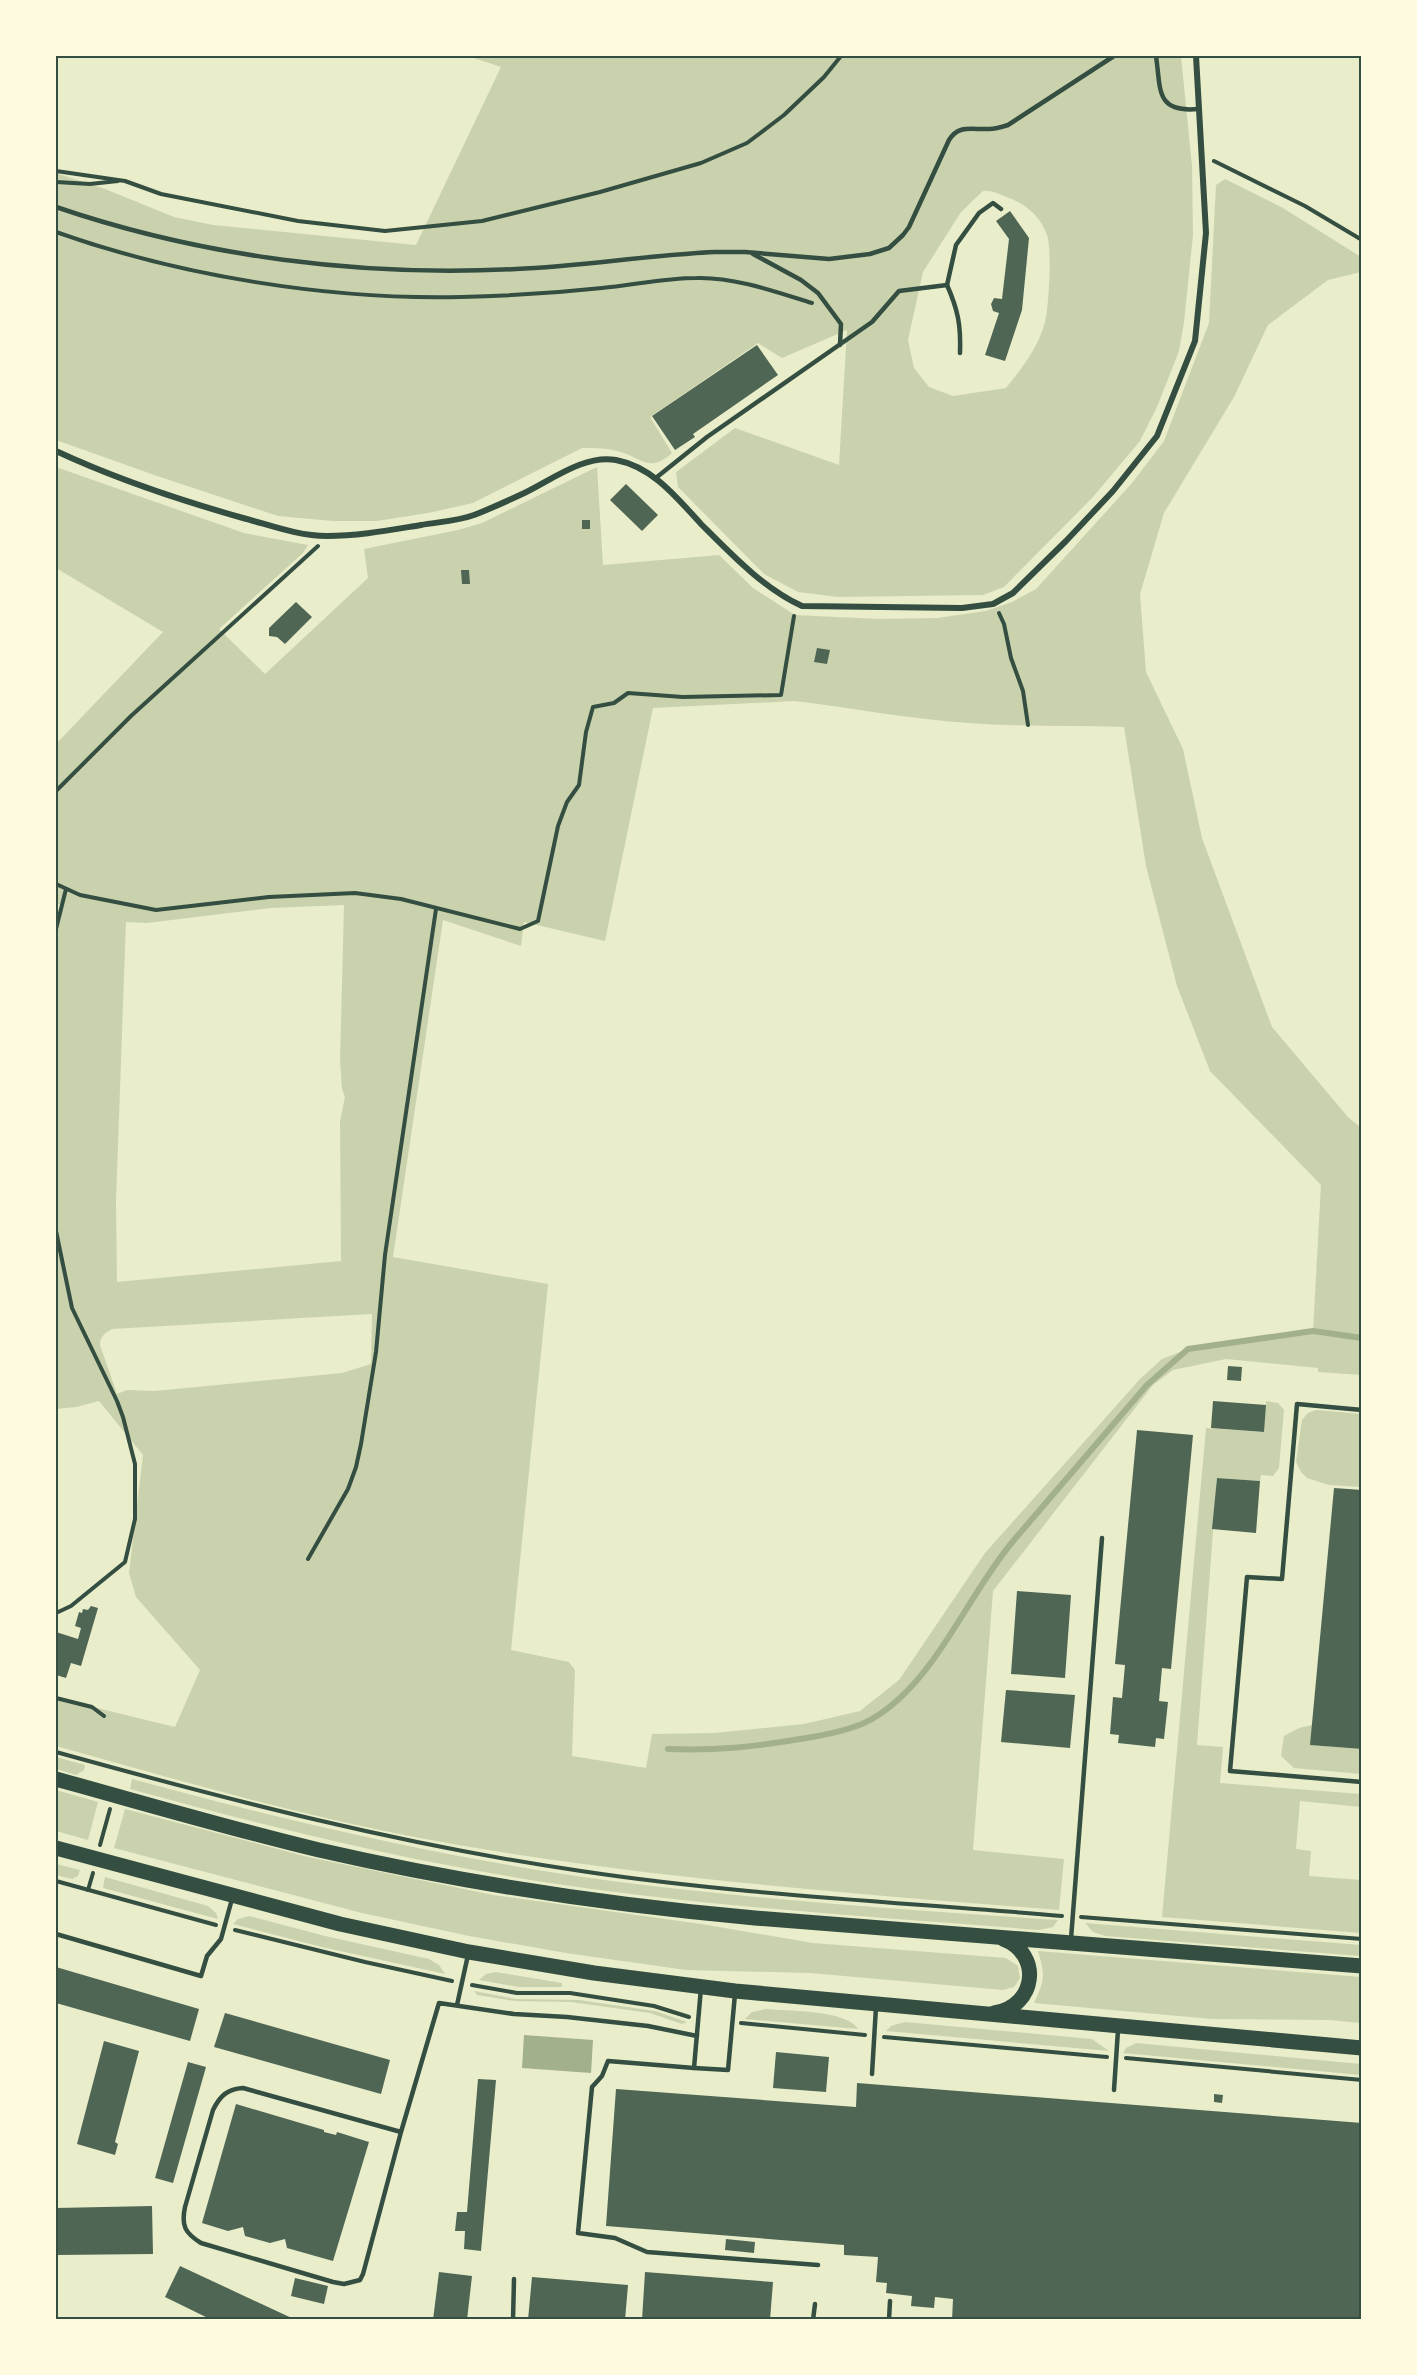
<svg xmlns="http://www.w3.org/2000/svg" width="1417" height="2375" font-family="Karla,sans-serif">
  <style>
    .green { fill: #cad2ad; fill-rule: evenodd }
    .water { fill: #a3b18a }
    .lines { fill: none; stroke-linecap: round; stroke-linejoin: round }
    .stream { stroke: #a3b18a; stroke-width: 6 }
    .building { fill: #4f6655 }
    .path { stroke: #344e41; stroke-width: 4 }
    .service { stroke: #344e41; stroke-width: 4.5 }
    .minor { stroke: #344e41; stroke-width: 6 }
    .primary { stroke: #344e41; stroke-width: 15 }
    .neatline { fill: none; stroke: #344e41; stroke-width: 2 }
  </style>
  <rect width="100%" height="100%" fill="#e9edc9"/>
  <g class="green">
    <path d="M 468,56 L 1181,56 L 1192,166 L 1193,235 L 1184,322 L 1179,351 L 1157,407 L 1140,441 L 1093,497 L 1004,587 L 983,595 L 838,597 L 798,592 L 764,574 L 678,487 L 676,472 L 735,428 L 839,465 L 847,330 L 782,358 L 758,343 L 650,417 L 672,453 C 650,473 643,459 621,452 C 608,448 595,448 582,448 L 473,503 L 428,513 L 377,521 L 333,521 L 278,516 L 160,477 L 56,440 L 56,173 L 105,189 L 174,217 L 213,225 L 416,245 L 501,67 ZM 983,191 C 992,190 1001,195 1009,198 C 1026,204 1041,217 1047,235 C 1052,248 1049,307 1045,322 C 1038,348 1023,367 1006,388 L 953,396 L 929,387 L 914,368 L 908,340 L 923,272 L 961,212 Z"/>
    <path d="M 1225,179 L 1283,208 L 1361,257 L 1361,272 L 1328,280 L 1268,325 L 1234,397 L 1164,513 L 1140,594 L 1146,672 L 1183,749 L 1202,838 L 1272,1027 L 1348,1117 L 1361,1128 L 1361,1375 L 1318,1372 L 1318,1368 L 1226,1359 L 1173,1370 L 1153,1385 L 993,1591 L 973,1850 L 1064,1859 L 1059,1910 C 858,1894 657,1879 458,1845 C 322,1822 188,1783 56,1746 L 56,1698 L 175,1727 L 200,1670 L 136,1597 L 129,1573 L 143,1455 L 99,1401 L 76,1407 L 56,1409 L 56,929 L 60,905 L 56,903 L 56,744 L 163,632 L 56,568 L 56,467 L 244,533 L 308,545 L 303,553 L 219,629 L 265,674 L 368,578 L 364,549 L 458,530 L 482,523 L 597,467 L 603,565 L 719,555 L 753,588 L 795,615 L 878,619 L 937,618 L 986,611 L 1012,602 L 1036,589 L 1132,483 L 1164,441 L 1209,323 L 1216,185 ZM 795,701 C 852,708 910,719 968,723 C 1020,727 1072,725 1124,727 L 1146,866 L 1177,986 L 1210,1071 L 1321,1185 L 1313,1331 L 1188,1349 L 1162,1359 L 1140,1379 L 985,1553 L 899,1680 L 860,1711 L 804,1724 L 714,1733 L 652,1734 L 646,1768 L 572,1756 L 575,1670 L 569,1662 L 511,1650 L 548,1284 L 393,1257 L 443,920 L 521,946 L 524,922 L 605,941 L 653,708 ZM 344,905 L 340,1060 L 342,1089 L 345,1097 L 340,1121 L 341,1261 L 117,1282 L 116,1201 L 126,922 L 147,923 L 271,908 ZM 372,1314 L 371,1364 L 342,1373 L 155,1391 L 127,1390 L 117,1394 L 100,1345 C 100,1336 105,1333 112,1329 Z"/>
    <polygon points="1266,1401 1278,1403 1284,1410 1279,1468 1273,1476 1261,1475 1260,1481 1217,1478 1197,1745 1223,1747 1220,1783 1361,1794 1361,1807 1300,1801 1296,1849 1311,1851 1309,1876 1361,1880 1361,1933 1162,1917 1206,1428 1263,1432"/>
    <polygon points="1316,1410 1361,1414 1361,1487 1329,1485 1307,1478 1301,1472 1296,1462 1302,1420 1308,1413"/>
    <polygon points="1312,1725 1311,1745 1361,1749 1361,1774 1294,1768 1281,1756 1284,1736 1299,1728"/>
    <polygon points="56,1757 85,1765 84,1770 76,1775 56,1769"/>
    <path d="M 132,1779 C 290,1822 449,1859 612,1881 C 760,1900 909,1910 1058,1920 L 1053,1927 L 1039,1930 C 890,1918 740,1909 592,1889 C 435,1868 282,1831 130,1789 Z"/>
    <polygon points="56,1790 98,1802 88,1840 56,1831"/>
    <polygon points="125,1809 308,1857 493,1895 701,1924 813,1943 1006,1958 1018,1966 1020,1978 1014,1987 1003,1990 810,1973 686,1970 566,1953 469,1936 362,1913 114,1848"/>
    <polygon points="56,1864 80,1870 78,1876 72,1879 56,1875"/>
    <polygon points="105,1877 208,1906 216,1913 218,1919 103,1888"/>
    <polygon points="249,1916 325,1936 429,1959 439,1965 445,1974 322,1947 233,1924 238,1919"/>
    <polygon points="1085,1923 1361,1945 1361,1956 1105,1936 1093,1932"/>
    <path d="M 1038,1951 L 1361,1977 L 1361,2023 L 1329,2020 L 1212,2019 L 1034,2003 C 1045,1980 1045,1975 1038,1951 Z"/>
    <polygon points="496,1972 562,1983 562,1987 519,1987 479,1980 486,1974"/>
    <polygon points="474,1991 516,1999 579,2000 655,2011 687,2022 682,2024 650,2013 571,2002 515,2001 477,1995"/>
    <path d="M 766,2009 C 788,2011 847,2010 858,2029 L 745,2019 L 752,2012 Z"/>
    <polygon points="905,2022 1092,2039 1109,2051 886,2031 891,2026"/>
    <polygon points="1136,2043 1361,2064 1361,2075 1123,2053 1126,2048"/>
  </g>
  <polygon class="water" points="524,2035 593,2040 591,2073 522,2068"/>
  <g class="lines">
    <path class="stream" d="M 668,1749 C 715,1751 753,1747 800,1739 C 820,1736 842,1732 862,1724 C 888,1713 913,1687 930,1664 C 960,1624 982,1578 1014,1540 L 1147,1385 L 1188,1349 L 1313,1331 L 1362,1338"/>
  </g>
  <g class="building">
    <polygon points="1010,211 1029,238 1022,310 1005,361 985,355 999,313 993,311 991,304 994,298 1002,299 1009,239 996,221"/>
    <polygon points="757,345 778,375 693,434 695,437 675,450 652,416"/>
    <polygon points="626,484 658,515 642,531 610,500"/>
    <rect x="582" y="520" width="8" height="9"/>
    <polygon points="461,570 469,570 470,584 462,584"/>
    <polygon points="296,602 312,617 285,644 277,637 269,636 269,628"/>
    <polygon points="817,648 830,650 827,664 814,662"/>
    <polygon points="1228,1366 1242,1367 1241,1381 1227,1380"/>
    <polygon points="1213,1401 1266,1405 1264,1432 1211,1428"/>
    <polygon points="1137,1430 1193,1435 1171,1669 1162,1668 1159,1701 1168,1702 1164,1739 1156,1738 1155,1747 1118,1743 1119,1735 1110,1734 1113,1697 1122,1698 1125,1665 1115,1664"/>
    <polygon points="1217,1478 1260,1481 1256,1533 1212,1529"/>
    <polygon points="1334,1488 1362,1490 1362,1749 1310,1745"/>
    <polygon points="1017,1591 1071,1595 1065,1678 1011,1674"/>
    <polygon points="91,1606 98,1608 81,1666 71,1663 66,1678 56,1675 56,1632 78,1639 81,1628 75,1626 79,1612 82,1613 83,1609 88,1610"/>
    <polygon points="1006,1690 1075,1695 1070,1748 1001,1742"/>
    <polygon points="56,1967 199,2009 190,2041 56,2003"/>
    <polygon points="225,2013 390,2060 381,2094 214,2047"/>
    <polygon points="104,2041 139,2051 115,2142 118,2144 115,2155 77,2144"/>
    <polygon points="776,2052 829,2057 826,2092 773,2088"/>
    <polygon points="188,2062 206,2067 173,2183 155,2178"/>
    <polygon points="478,2079 496,2080 481,2251 464,2249 465,2231 455,2231 457,2212 467,2212"/>
    <polygon points="857,2083 1362,2123 1362,2320 952,2320 953,2299 935,2297 934,2308 911,2306 912,2296 886,2293 887,2283 876,2282 878,2257 844,2255 844,2245 606,2226 616,2089 856,2107"/>
    <polygon points="1214,2094 1223,2095 1222,2103 1214,2102"/>
    <polygon points="236,2104 324,2130 324,2132 336,2135 337,2132 369,2142 333,2261 287,2248 285,2239 270,2243 245,2236 243,2227 228,2231 202,2223"/>
    <polygon points="152,2206 153,2254 56,2255 56,2208"/>
    <polygon points="726,2239 755,2242 754,2253 725,2250"/>
    <polygon points="180,2266 296,2320 212,2320 165,2297"/>
    <polygon points="439,2272 472,2276 467,2320 433,2320"/>
    <polygon points="645,2272 773,2282 770,2320 642,2320"/>
    <polygon points="532,2277 628,2285 625,2320 528,2320"/>
    <polygon points="295,2278 328,2286 324,2304 291,2296"/>
  </g>
  <g class="lines">
    <g class="path">
      <polyline points="1214,161 1305,206 1362,240"/>
      <polyline points="56,171 125,181 161,194 298,221 385,231 482,221 600,192 701,163 747,143 784,115 824,77 841,56"/>
      <polyline points="56,182 90,184 118,181"/>
      <path d="M 56,232 C 180,276 329,300 461,297 C 508,296 556,293 602,288 C 633,285 665,278 697,278 C 735,277 776,292 812,303"/>
      <polyline points="999,613 1004,624 1011,658 1023,691 1028,725"/>
      <polyline points="56,791 131,716 318,546"/>
      <polyline points="56,884 80,895 156,910 269,897 355,893 401,899 520,929 538,921 558,826 567,802 579,785 586,732 593,707 614,703 628,693 683,697 781,695 794,616"/>
      <polyline points="56,929 66,889"/>
      <polyline points="56,1231 72,1308 117,1401 123,1417 135,1464 135,1519 125,1562 71,1606 56,1613"/>
      <polyline points="308,1559 348,1489 356,1467 361,1444 376,1352 385,1255 436,909"/>
      <polyline points="56,1698 92,1707 104,1716"/>
      <path d="M 56,1752 C 229,1800 402,1845 581,1871 C 740,1895 901,1902 1062,1916"/>
      <polyline points="100,1845 110,1809"/>
      <polyline points="56,1881 216,1925"/>
      <polyline points="88,1890 93,1873"/>
      <polyline points="1081,1917 1362,1939"/>
      <polyline points="235,1930 365,1962 452,1981"/>
      <polyline points="472,1985 517,1993 570,1993 654,2006 689,2017"/>
      <polyline points="741,2023 865,2035"/>
      <polyline points="884,2037 1107,2057"/>
      <polyline points="1126,2058 1362,2080"/>
    </g>
    <g class="service">
      <path d="M 1156,56 C 1161,89 1155,113 1198,109"/>
      <path d="M 56,207 C 203,257 361,277 516,269 C 583,266 649,255 715,252 L 745,252 L 829,259 L 870,254 L 889,248 L 903,235 L 909,227 L 949,140 C 959,124 972,130 989,129 C 996,129 1002,127 1008,125 L 1114,56"/>
      <polyline points="753,254 801,280 818,293 841,324 840,345"/>
      <path d="M 947,285 C 958,310 961,325 960,353"/>
      <polyline points="657,477 707,437 872,322 899,291 947,285 956,245 979,213 993,203 1001,209"/>
      <polyline points="1362,1410 1297,1404 1282,1579 1247,1577 1230,1771 1362,1782"/>
      <polyline points="56,1934 201,1976 207,1956 221,1939 232,1899"/>
      <polyline points="1071,1939 1102,1538"/>
      <polyline points="701,1988 694,2068 608,2061 602,2076 592,2087 578,2233 615,2238 647,2252 818,2265"/>
      <polyline points="457,2005 468,1955"/>
      <polyline points="694,2068 728,2070 735,1994"/>
      <polyline points="872,2074 876,2007"/>
      <polyline points="1114,2090 1118,2030"/>
      <path d="M 401,2132 L 243,2088 C 227,2089 220,2096 213,2110 L 185,2207 C 181,2226 185,2233 201,2243 L 333,2282 L 344,2284 L 360,2280 L 363,2274 L 401,2132 L 439,2003 L 514,2014 L 567,2017 L 648,2026 L 697,2036"/>
      <polyline points="513,2320 514,2279"/>
      <polyline points="813,2320 815,2304"/>
      <polyline points="889,2320 890,2301"/>
    </g>
    <path class="minor" d="M 56,451 C 116,479 179,500 243,518 C 270,525 298,536 327,536 C 359,536 390,530 421,525 C 438,522 458,521 474,515 C 490,509 505,502 520,495 C 549,482 583,454 616,460 C 653,467 677,498 701,524 C 730,553 764,589 802,606 L 962,608 L 993,604 L 1013,593 L 1066,541 L 1113,491 L 1157,436 L 1195,341 L 1206,233 L 1196,56"/>
    <g class="primary">
      <path d="M 56,1779 C 143,1803 231,1829 319,1850 C 463,1883 609,1905 755,1918 L 1362,1966"/>
      <polyline points="56,1848 340,1924 469,1952 594,1973 735,1991 1362,2048"/>
      <path d="M 994,2013 C 1036,2007 1043,1954 1003,1939"/>
    </g>
  </g>
  <rect width="1417" height="2375" fill="none" stroke="#fefae0" stroke-width="114"/>
  <rect x="57" y="57" width="1303" height="2261" class="neatline"/>
</svg>
